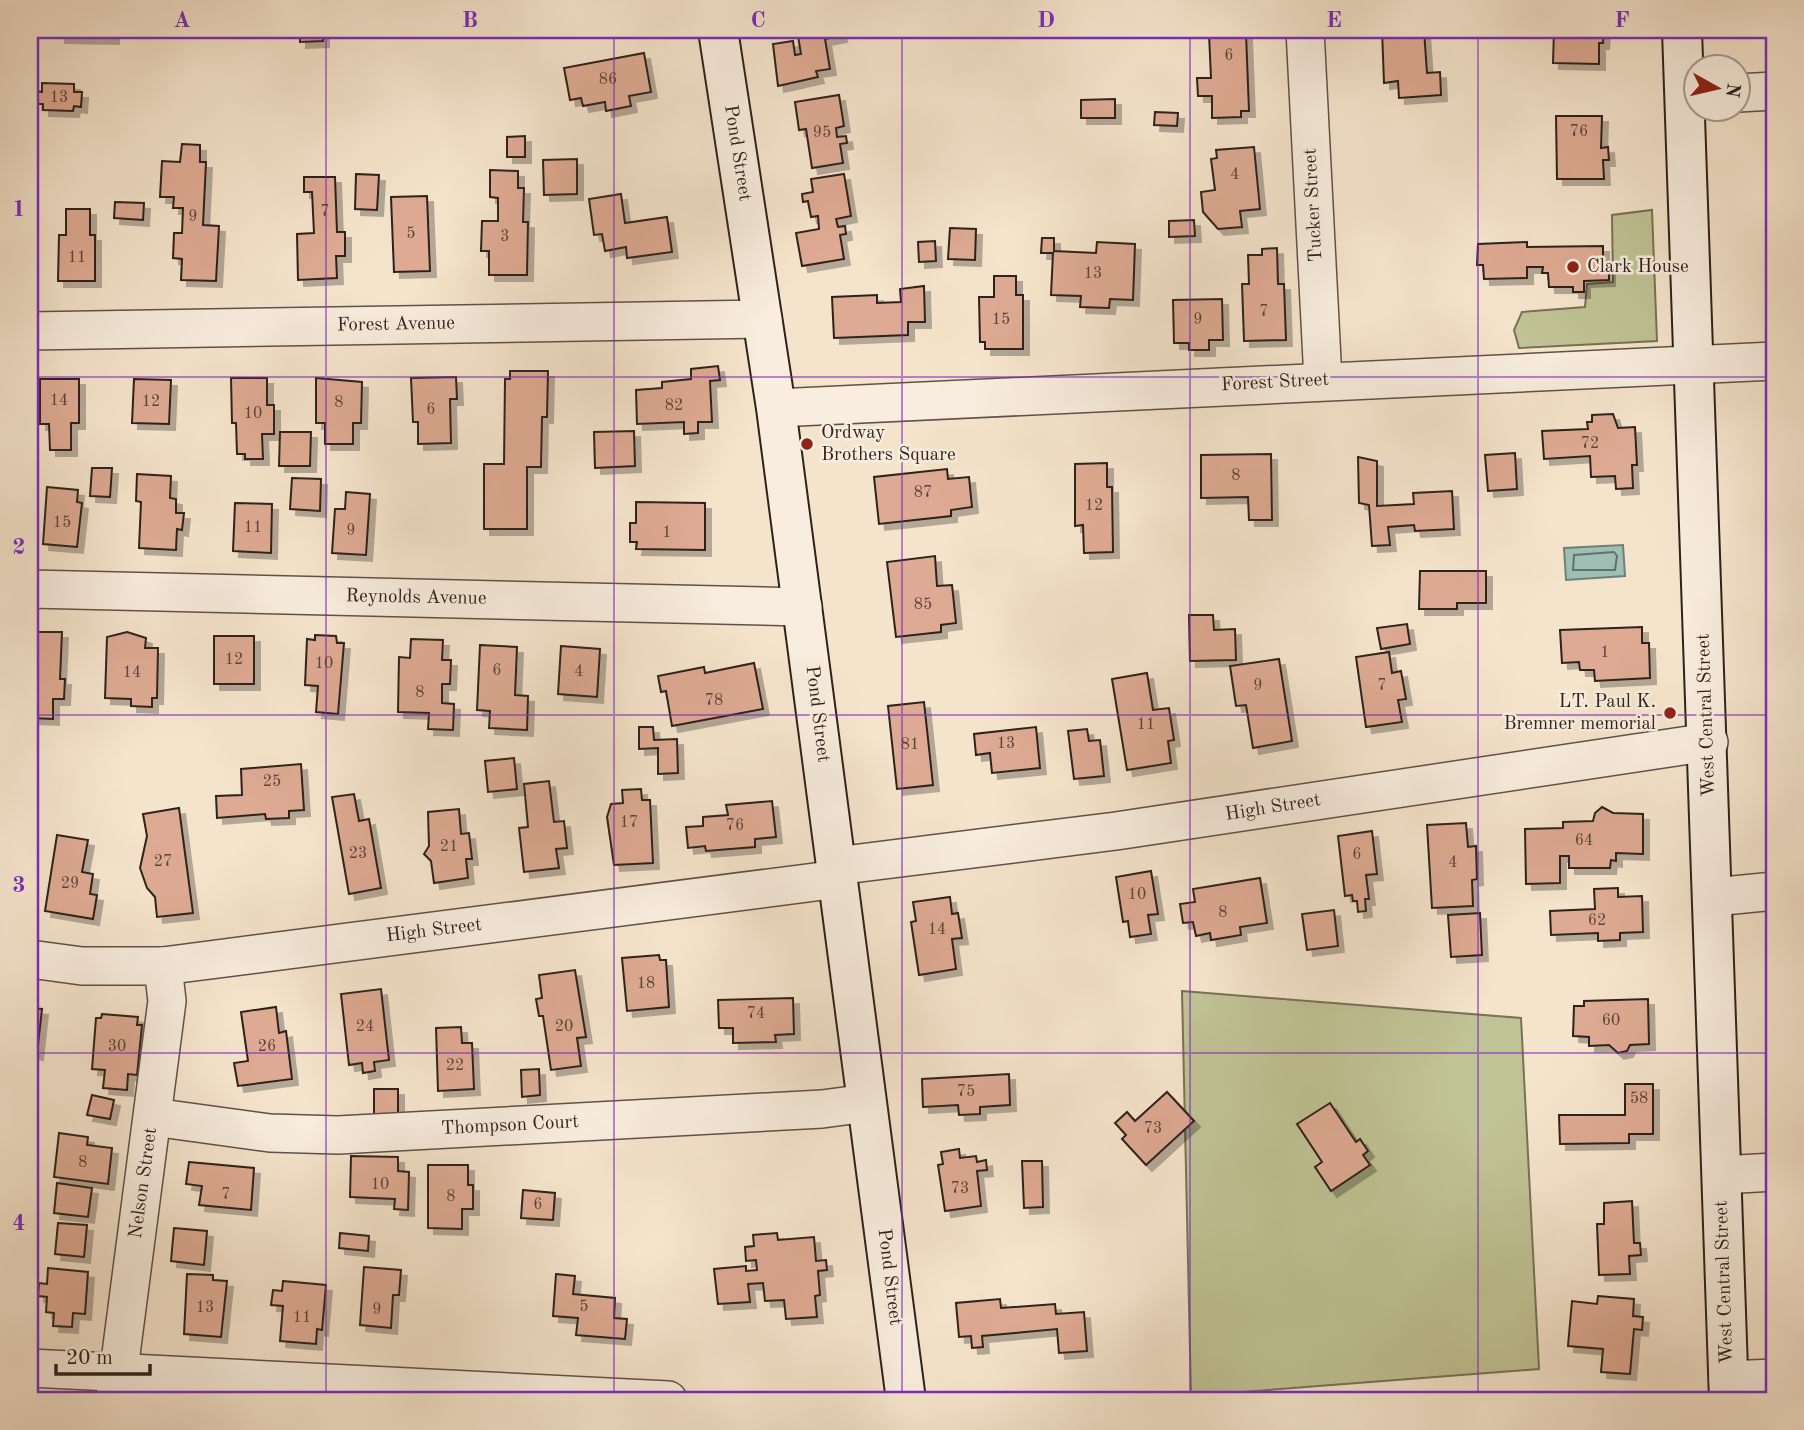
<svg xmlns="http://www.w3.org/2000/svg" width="1804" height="1430" font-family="'Old Standard TT',serif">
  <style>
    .green { fill: #c0c395; stroke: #777258; stroke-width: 2 }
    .water { fill: #9dbfb4; stroke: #718077; stroke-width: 2 }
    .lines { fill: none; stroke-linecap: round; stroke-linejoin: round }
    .shore { stroke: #667068; stroke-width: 2 }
    .building { fill: #deaa93; stroke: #2e221c; stroke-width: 2; filter: url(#shadow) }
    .street-casing { stroke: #605248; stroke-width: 40 }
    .secondary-casing { stroke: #2e221c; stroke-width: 42 }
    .street { stroke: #f8edde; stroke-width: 37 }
    .secondary { stroke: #f8edde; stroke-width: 38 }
    .grid { fill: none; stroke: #7b2cbf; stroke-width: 2; stroke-opacity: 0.55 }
    .poi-dot { fill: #8f2418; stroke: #f8edde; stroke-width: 2.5 }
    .labels { text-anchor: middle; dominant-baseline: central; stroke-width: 5; stroke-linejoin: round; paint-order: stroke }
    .number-label { font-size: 16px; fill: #5a443a }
    .street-label { font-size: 19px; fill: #2e221c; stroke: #f8edde }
    .poi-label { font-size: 19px; fill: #2e221c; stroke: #f8edde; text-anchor: start }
    .neatline { fill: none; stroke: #7b2cbf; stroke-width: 2.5 }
    .grid-label { font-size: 23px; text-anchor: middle; font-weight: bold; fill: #7b2cbf }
  </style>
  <defs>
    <filter id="shadow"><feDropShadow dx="6" dy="6" stdDeviation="0" flood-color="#0004"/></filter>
  </defs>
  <rect width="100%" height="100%" fill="#f5e4cc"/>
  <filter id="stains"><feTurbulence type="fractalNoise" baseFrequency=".00286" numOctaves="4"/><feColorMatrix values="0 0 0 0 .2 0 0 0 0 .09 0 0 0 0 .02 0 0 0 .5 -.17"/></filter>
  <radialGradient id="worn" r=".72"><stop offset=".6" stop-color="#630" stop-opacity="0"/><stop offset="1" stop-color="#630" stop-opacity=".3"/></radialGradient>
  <g class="green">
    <polygon points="1652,210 1657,341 1519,348 1514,330 1522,312 1585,307 1587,284 1613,282 1612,215"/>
    <polygon points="1182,991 1521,1018 1539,1369 1191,1396"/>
  </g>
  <polygon class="water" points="1623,545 1625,576 1566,580 1564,548"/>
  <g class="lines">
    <polygon class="shore" points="1614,552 1617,556 1615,570 1573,570 1574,555"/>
  </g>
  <g class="building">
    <polygon points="59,30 113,30 113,38 59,37"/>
    <polygon points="300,30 323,30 323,41 300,42"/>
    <polygon points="797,30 840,30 841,36 825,39 830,69 816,71 818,77 778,86 773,44 793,41 795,55 801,54"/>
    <polygon points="1382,30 1424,30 1427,73 1440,72 1441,95 1399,98 1398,81 1384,83"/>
    <polygon points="1554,30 1604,30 1603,43 1599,43 1599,64 1553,63"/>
    <polygon points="1246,33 1249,111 1241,111 1241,117 1212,118 1212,96 1198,96 1197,78 1211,78 1209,34"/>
    <polygon points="644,53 651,92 629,96 631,106 606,111 605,102 583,106 581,98 570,100 564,68"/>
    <polygon points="42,83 74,84 74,92 82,92 81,107 74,106 73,111 43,110 43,104 36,104 37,91 42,92"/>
    <polygon points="839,95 844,126 836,128 837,137 846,136 847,143 840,144 843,163 812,168 806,129 799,130 795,102"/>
    <polygon points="1115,99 1115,118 1081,118 1081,100"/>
    <polygon points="1155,112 1178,113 1177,126 1154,125"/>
    <polygon points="1556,116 1602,116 1601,148 1608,147 1609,160 1603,160 1604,179 1557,179"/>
    <polygon points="525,136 525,157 507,157 507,137"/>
    <polygon points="182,144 200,145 200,162 206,162 203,225 219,226 216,281 181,280 182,259 173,258 174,233 182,233 183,208 173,208 174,197 160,197 162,161 180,162"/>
    <polygon points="1254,147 1260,209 1240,211 1242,227 1218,229 1203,212 1201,192 1215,190 1211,159 1217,158 1216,150"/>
    <polygon points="577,159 577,194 544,195 543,160"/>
    <polygon points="490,170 518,171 518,188 524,188 523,222 528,222 527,275 489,275 489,251 481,251 482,221 498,221 498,198 490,197"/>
    <polygon points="356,174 379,175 377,210 355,209"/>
    <polygon points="844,174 851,216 836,219 838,227 845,226 846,234 840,235 844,259 802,266 796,233 819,229 818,216 811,217 808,201 803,202 802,194 813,192 811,179"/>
    <polygon points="304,177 335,177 337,232 345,232 345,256 336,256 337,278 298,280 297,234 314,233 312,192 304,192"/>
    <polygon points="621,194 625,223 667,217 672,252 627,258 626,247 605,251 602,234 594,235 589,199"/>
    <polygon points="427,196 430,271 394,272 391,197"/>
    <polygon points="115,202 144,203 143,220 114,218"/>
    <polygon points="66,209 90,209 90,235 95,235 95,281 58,281 59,235 66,235"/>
    <polygon points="1194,220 1195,236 1169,237 1169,221"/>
    <polygon points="950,228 976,229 975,260 948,259"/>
    <polygon points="1042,238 1054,238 1054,251 1096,253 1097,242 1135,244 1133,300 1110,299 1109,308 1080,307 1081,296 1051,295 1053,253 1041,253"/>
    <polygon points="935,241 936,261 919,262 918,242"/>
    <polygon points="1527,242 1527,247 1603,246 1603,268 1609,267 1609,280 1584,281 1584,292 1573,292 1573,287 1549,287 1548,273 1542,273 1543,267 1527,267 1527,278 1484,279 1483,265 1477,265 1478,244"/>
    <polygon points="1277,248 1278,284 1284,284 1286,340 1244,341 1242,284 1249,284 1248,255 1262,255 1262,249"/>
    <polygon points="994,276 1016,276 1016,295 1023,295 1023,349 985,349 985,342 980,342 979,297 994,297"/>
    <polygon points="924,286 925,322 908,322 908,335 834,338 832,297 877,295 877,303 901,302 900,289"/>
    <polygon points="1222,299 1223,340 1209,340 1209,350 1189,350 1189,343 1174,343 1173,300"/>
    <polygon points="718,366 720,380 710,381 712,422 698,422 698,433 684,434 684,422 637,424 636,390 662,388 662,382 691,379 691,369"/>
    <polygon points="510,371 548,371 547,417 542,417 541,467 527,467 527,529 484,529 484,464 504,464 505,379 510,379"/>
    <polygon points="456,377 457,399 450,399 451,443 418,444 418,422 413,422 411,378"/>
    <polygon points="231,378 267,378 267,405 274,405 274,434 262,434 263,459 245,459 245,454 237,454 236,423 232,423"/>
    <polygon points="316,378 362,382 361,423 353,423 353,444 325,444 325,423 316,423"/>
    <polygon points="40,379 79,379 79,423 71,423 71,450 50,450 49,424 40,424"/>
    <polygon points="134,379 171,380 169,424 132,423"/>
    <polygon points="1613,414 1618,428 1635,427 1637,465 1632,465 1633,488 1616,489 1615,476 1591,477 1590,456 1544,459 1542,431 1588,429 1587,422 1592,422 1592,415"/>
    <polygon points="634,431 635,466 595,468 594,432"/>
    <polygon points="280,432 311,432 310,466 279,466"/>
    <polygon points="1515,453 1517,489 1488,491 1485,455"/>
    <polygon points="1271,454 1272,520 1249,520 1248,497 1201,498 1201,455"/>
    <polygon points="1358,457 1377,461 1377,506 1414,504 1413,493 1452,491 1454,529 1415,531 1414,525 1388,527 1390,545 1372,546 1369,505 1359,503"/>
    <polygon points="1107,463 1107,487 1112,487 1113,552 1084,553 1083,525 1075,526 1075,464"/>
    <polygon points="92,468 112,468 110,497 90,496"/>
    <polygon points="947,469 948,479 969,477 972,507 951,510 951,516 879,524 874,477"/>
    <polygon points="137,474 171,476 170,498 176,499 176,513 184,513 182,530 177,529 176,550 139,548 141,502 136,501"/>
    <polygon points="292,478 321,479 320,511 290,509"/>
    <polygon points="47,487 78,490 77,502 82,503 77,547 43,544"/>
    <polygon points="346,492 370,494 366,555 332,553 335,509 345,509"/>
    <polygon points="636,502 705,503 705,550 636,549 637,542 630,542 630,523 636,523"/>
    <polygon points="235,503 272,504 271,553 233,551"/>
    <polygon points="935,556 937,586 952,585 956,623 941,625 941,632 896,637 887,562"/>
    <polygon points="1420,571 1486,571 1486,603 1457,603 1457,609 1419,609"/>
    <polygon points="1189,615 1213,615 1214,630 1235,629 1236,660 1190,661"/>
    <polygon points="1407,624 1410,644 1381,649 1377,628"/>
    <polygon points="1642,627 1642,643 1649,643 1650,678 1595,681 1594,670 1580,670 1579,662 1562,663 1560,630"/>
    <polygon points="30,632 62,632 60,679 65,679 64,699 53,699 53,719 30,718"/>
    <polygon points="127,632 146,638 145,648 158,648 157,698 152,698 152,707 131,706 131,699 105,698 107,637"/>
    <polygon points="315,635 336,636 337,643 344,643 338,714 316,712 318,686 305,685 307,639 315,640"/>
    <rect x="214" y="636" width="40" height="48"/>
    <polygon points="411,639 443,640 442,660 451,660 450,684 442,684 442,703 454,704 453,730 428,729 429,713 398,712 399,657 410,658"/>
    <polygon points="480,645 517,647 515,695 528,696 527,730 489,728 490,711 477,710"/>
    <polygon points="561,646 600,649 597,697 558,694"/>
    <polygon points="1389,652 1392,673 1401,671 1406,699 1398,700 1402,722 1366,727 1356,657"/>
    <polygon points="1279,659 1292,741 1253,748 1246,705 1236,706 1230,666"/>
    <polygon points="754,663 763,709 672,726 666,691 661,692 658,676 704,667 705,673"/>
    <polygon points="1147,673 1153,710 1169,708 1174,740 1168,741 1171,763 1127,770 1112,679"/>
    <polygon points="924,702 933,785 897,789 888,706"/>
    <polygon points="639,727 653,727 654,740 677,739 678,773 658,774 658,748 639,749"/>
    <polygon points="1036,727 1040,768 992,773 990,753 976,755 974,734"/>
    <polygon points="1087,729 1089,741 1100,740 1104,776 1074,779 1068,731"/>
    <polygon points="514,758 517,789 488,792 485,761"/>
    <polygon points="301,764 304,810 289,811 289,818 266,819 265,814 217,818 216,796 242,795 241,769"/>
    <polygon points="549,781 554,822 564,821 567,848 556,849 559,868 524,872 519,828 528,827 524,784"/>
    <polygon points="641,789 642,800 650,800 653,863 614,865 607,817 611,804 623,803 622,790"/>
    <polygon points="354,794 359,821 369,819 381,888 349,894 332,797"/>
    <polygon points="772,801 776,837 755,839 755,847 706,851 705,846 688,848 686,827 703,826 703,817 728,815 726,805"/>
    <polygon points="1602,807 1613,813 1643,814 1643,854 1616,853 1616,861 1611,860 1610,868 1569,868 1569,856 1560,856 1560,883 1526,884 1525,829 1563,828 1563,822 1593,821 1595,813"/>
    <polygon points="179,808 193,913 157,917 155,897 147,888 140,868 147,836 143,814"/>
    <polygon points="459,809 461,834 469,833 472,859 466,859 468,878 434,883 431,861 424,854 429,846 428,812"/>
    <polygon points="1466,823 1468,847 1476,846 1477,879 1472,880 1473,906 1432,908 1427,825"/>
    <polygon points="1372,831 1377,874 1366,875 1369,899 1365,899 1366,911 1358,912 1357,901 1353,901 1352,895 1345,896 1338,836"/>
    <polygon points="57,835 88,840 82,872 93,874 90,894 97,895 93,919 45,911"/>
    <polygon points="1151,871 1158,914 1148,915 1151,934 1130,937 1128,921 1123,922 1116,877"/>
    <polygon points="1260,878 1267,923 1240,927 1241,935 1211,940 1210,933 1196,936 1193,922 1183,923 1180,904 1195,902 1193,889"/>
    <polygon points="1618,888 1618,897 1642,896 1643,932 1620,933 1620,940 1598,941 1598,933 1551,935 1550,911 1595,909 1594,889"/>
    <polygon points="950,897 952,914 958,913 962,938 952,939 956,969 919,975 911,922 916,921 913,902"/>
    <polygon points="1334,910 1338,946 1307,950 1302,914"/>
    <polygon points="1480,913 1482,955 1451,957 1448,915"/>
    <polygon points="659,955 660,960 666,960 669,1007 627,1011 622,958"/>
    <polygon points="575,970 586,1037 577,1038 581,1066 551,1070 543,1016 539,1016 536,999 542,998 539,975"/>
    <polygon points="381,989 389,1060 374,1062 375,1071 363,1073 362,1063 349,1065 341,994"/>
    <polygon points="793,998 794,1034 775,1035 776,1042 733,1043 733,1028 719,1028 718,1000"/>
    <polygon points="1648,999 1649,1044 1630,1045 1627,1051 1618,1053 1609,1045 1589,1046 1589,1037 1573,1036 1574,1006 1584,1006 1584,1001"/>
    <polygon points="276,1007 279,1033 286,1031 292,1079 238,1086 234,1063 248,1061 241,1012"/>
    <polygon points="30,1008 42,1009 37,1054 30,1053"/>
    <polygon points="102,1014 138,1017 137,1025 142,1025 137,1075 128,1074 127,1090 103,1088 105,1070 92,1069 96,1018 101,1018"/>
    <polygon points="461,1027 462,1043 472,1043 474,1089 438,1091 436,1028"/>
    <polygon points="539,1069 540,1095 522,1097 521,1070"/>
    <polygon points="1009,1074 1010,1105 980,1107 980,1114 959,1115 958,1105 923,1107 922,1079"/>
    <polygon points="1625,1084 1653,1084 1653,1134 1629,1134 1629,1143 1560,1144 1559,1115 1625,1115"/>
    <rect x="374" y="1089" width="24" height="29"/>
    <polygon points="1167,1092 1194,1121 1146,1165 1122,1139 1126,1135 1115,1123 1127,1112 1135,1121"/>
    <polygon points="92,1095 114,1100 110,1119 87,1115"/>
    <polygon points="1330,1103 1356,1142 1360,1139 1368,1151 1363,1155 1370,1165 1331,1191 1315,1167 1322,1162 1297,1124"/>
    <polygon points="59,1133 88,1137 87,1145 112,1148 108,1184 54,1177"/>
    <polygon points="959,1149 960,1158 976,1156 977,1162 986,1160 987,1170 977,1171 981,1206 945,1211 938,1165 943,1164 941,1152"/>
    <polygon points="351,1156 398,1157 398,1171 409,1172 408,1210 394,1209 395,1199 350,1197"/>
    <polygon points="1022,1161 1042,1161 1043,1207 1024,1208"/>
    <polygon points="189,1162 254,1168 251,1210 199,1205 202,1186 186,1184"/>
    <polygon points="428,1165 468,1165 468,1185 473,1185 473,1209 462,1209 462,1229 428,1228"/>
    <polygon points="57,1183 92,1188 88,1217 54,1213"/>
    <polygon points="523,1190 555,1193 553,1220 521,1218"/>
    <polygon points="1632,1201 1634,1243 1640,1243 1641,1255 1629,1256 1630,1274 1599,1275 1597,1224 1604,1224 1604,1203"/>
    <polygon points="58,1223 87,1225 84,1257 55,1254"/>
    <polygon points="174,1228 207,1231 204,1265 171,1261"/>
    <polygon points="340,1233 369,1236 368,1251 339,1248"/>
    <polygon points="777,1233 778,1240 814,1237 816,1261 826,1260 827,1270 818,1271 820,1295 815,1296 817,1317 786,1319 784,1300 765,1301 763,1283 748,1284 750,1302 718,1304 714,1269 746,1266 746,1271 757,1270 756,1260 746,1261 745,1247 754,1246 753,1235"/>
    <polygon points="364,1267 401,1270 399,1295 393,1295 391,1328 360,1325"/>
    <polygon points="48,1268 88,1272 85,1314 73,1313 72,1327 53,1326 54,1313 46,1312 47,1297 38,1296 39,1283 47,1284"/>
    <polygon points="187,1274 213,1275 213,1280 227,1281 221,1337 184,1334"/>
    <polygon points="556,1274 575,1276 573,1294 615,1298 614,1318 627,1319 625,1339 576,1335 578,1318 553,1316"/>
    <polygon points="283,1281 326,1285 322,1330 317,1329 316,1344 280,1341 283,1306 271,1305 273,1290 282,1291"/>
    <polygon points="1598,1296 1634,1299 1633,1316 1643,1317 1642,1330 1634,1329 1630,1374 1601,1372 1603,1349 1568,1346 1572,1301 1597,1304"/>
    <polygon points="1000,1299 1001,1308 1055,1304 1056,1314 1084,1312 1087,1351 1059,1353 1057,1329 982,1336 983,1347 972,1348 971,1336 959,1337 956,1303"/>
    <rect x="1521" y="1393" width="32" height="7"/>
  </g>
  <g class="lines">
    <defs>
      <g id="street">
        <polyline points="1305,30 1323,380"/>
        <polyline points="1738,93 1774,91"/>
        <polyline points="30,331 763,319"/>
        <polyline points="776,408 1774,361"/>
        <polyline points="30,589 803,607"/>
        <polyline points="836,866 1116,831 1709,742"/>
        <polyline points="1714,897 1774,891"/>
        <polyline points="30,959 82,966 163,966 838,879"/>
        <polyline points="153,1117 270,1133 338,1135 822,1109 867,1103"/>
        <polyline points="1722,1175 1774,1172"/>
        <polyline points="30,1368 668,1400"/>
        <polyline points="1728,1380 1774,1378"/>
        <polyline points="115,1400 167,1001 163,966"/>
      </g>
      <g id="secondary">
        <polyline points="718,30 776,408 906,1400"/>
        <polyline points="1682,30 1729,1400"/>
      </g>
    </defs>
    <use href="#street" class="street-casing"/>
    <use href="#secondary" class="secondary-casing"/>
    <use href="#street" class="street"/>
    <use href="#secondary" class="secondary"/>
  </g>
  <path class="grid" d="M 326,30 L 326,1400M 614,30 L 614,1400M 902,30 L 902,1400M 1190,30 L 1190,1400M 1478,30 L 1478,1400M 30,377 L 1774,377M 30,715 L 1774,715M 30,1053 L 1774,1053"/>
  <g class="poi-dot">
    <circle cx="1573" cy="267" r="7"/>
    <circle cx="807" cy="444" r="7"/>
    <circle cx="1670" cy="713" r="7"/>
  </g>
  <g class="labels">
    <g class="number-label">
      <text x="1229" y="56">6</text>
      <text x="608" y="80">86</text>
      <text x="59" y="98">13</text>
      <text x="1579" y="132">76</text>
      <text x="822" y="133">95</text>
      <text x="1235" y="175">4</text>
      <text x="325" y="212">7</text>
      <text x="193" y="217">9</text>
      <text x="411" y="234">5</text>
      <text x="505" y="237">3</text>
      <text x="77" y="258">11</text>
      <text x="1093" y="274">13</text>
      <text x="1264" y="312">7</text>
      <text x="1001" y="320">15</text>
      <text x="1198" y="320">9</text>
      <text x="59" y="401">14</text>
      <text x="151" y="402">12</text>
      <text x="339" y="403">8</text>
      <text x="674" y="406">82</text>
      <text x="431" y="410">6</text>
      <text x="253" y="414">10</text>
      <text x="1590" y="444">72</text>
      <text x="1236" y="476">8</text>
      <text x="923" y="493">87</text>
      <text x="1094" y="506">12</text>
      <text x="62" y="523">15</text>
      <text x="253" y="528">11</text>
      <text x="351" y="531">9</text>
      <text x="667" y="533">1</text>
      <text x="923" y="605">85</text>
      <text x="1605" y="653">1</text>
      <text x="234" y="660">12</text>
      <text x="324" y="664">10</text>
      <text x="497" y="671">6</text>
      <text x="579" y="672">4</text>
      <text x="132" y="673">14</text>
      <text x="1258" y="686">9</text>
      <text x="1382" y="686">7</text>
      <text x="420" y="693">8</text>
      <text x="714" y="701">78</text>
      <text x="1146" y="725">11</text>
      <text x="1006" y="744">13</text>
      <text x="910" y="745">81</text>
      <text x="272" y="782">25</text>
      <text x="629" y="823">17</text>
      <text x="735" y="826">76</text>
      <text x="1584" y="841">64</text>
      <text x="449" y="847">21</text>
      <text x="358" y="854">23</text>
      <text x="1357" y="855">6</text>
      <text x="163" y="862">27</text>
      <text x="1453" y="863">4</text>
      <text x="70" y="884">29</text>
      <text x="1137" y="895">10</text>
      <text x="1223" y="913">8</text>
      <text x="1597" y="921">62</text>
      <text x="937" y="930">14</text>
      <text x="646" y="984">18</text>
      <text x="756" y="1014">74</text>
      <text x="1611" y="1021">60</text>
      <text x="365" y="1027">24</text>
      <text x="564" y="1027">20</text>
      <text x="117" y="1047">30</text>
      <text x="267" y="1047">26</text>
      <text x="455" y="1066">22</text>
      <text x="966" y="1092">75</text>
      <text x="1639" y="1099">58</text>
      <text x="1153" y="1129">73</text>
      <text x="83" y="1163">8</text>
      <text x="380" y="1185">10</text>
      <text x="960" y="1189">73</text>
      <text x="226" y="1195">7</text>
      <text x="451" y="1197">8</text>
      <text x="538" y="1205">6</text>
      <text x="584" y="1307">5</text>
      <text x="205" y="1308">13</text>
      <text x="377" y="1310">9</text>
      <text x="302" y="1318">11</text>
    </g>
    <g class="street-label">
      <text transform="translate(737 153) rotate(81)">Pond Street</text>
      <text transform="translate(1314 205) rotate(-93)">Tucker Street</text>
      <text transform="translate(396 325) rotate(-1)">Forest Avenue</text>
      <text transform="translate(1275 383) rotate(-3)">Forest Street</text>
      <text transform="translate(416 598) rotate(1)">Reynolds Avenue</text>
      <text transform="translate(817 714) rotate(83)">Pond Street</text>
      <text transform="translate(1707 715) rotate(-92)">West Central Street</text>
      <text transform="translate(1273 808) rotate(-9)">High Street</text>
      <text transform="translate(434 931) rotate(-7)">High Street</text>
      <text transform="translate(510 1126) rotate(-3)">Thompson Court</text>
      <text transform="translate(144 1183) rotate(-82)">Nelson Street</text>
      <text transform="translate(889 1277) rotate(83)">Pond Street</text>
      <text transform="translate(1725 1282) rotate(-92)">West Central Street</text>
    </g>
    <g class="poi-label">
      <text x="1587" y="267">Clark House</text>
      <text x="821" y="433">Ordway<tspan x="821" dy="22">Brothers Square</tspan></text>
      <text x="1656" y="702" text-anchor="end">LT. Paul K.<tspan x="1656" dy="22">Bremner memorial</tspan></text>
    </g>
  </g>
  <rect width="1804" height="1430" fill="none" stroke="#f5e4cc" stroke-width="77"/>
  <g transform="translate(1717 88) rotate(98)"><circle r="33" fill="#f8edde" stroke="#a79c90" stroke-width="2"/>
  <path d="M0-5L12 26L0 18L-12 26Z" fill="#8f2418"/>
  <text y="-10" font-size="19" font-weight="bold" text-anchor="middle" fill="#2e221c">N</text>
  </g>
  <path d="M56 1364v10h94v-10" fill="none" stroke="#2e221c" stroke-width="3.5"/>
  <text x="66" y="1364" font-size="21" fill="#2e221c" stroke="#f8edde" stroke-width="5" paint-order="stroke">20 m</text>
  <rect x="38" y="38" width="1728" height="1354" class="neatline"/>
  <g class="grid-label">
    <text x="182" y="27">A</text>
    <text x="470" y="27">B</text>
    <text x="758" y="27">C</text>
    <text x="1046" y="27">D</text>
    <text x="1334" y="27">E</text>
    <text x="1622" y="27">F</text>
    <text x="19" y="216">1</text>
    <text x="19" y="554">2</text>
    <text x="19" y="892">3</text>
    <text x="19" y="1230">4</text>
  </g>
  <rect width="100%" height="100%" filter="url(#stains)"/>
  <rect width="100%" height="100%" fill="url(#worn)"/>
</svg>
